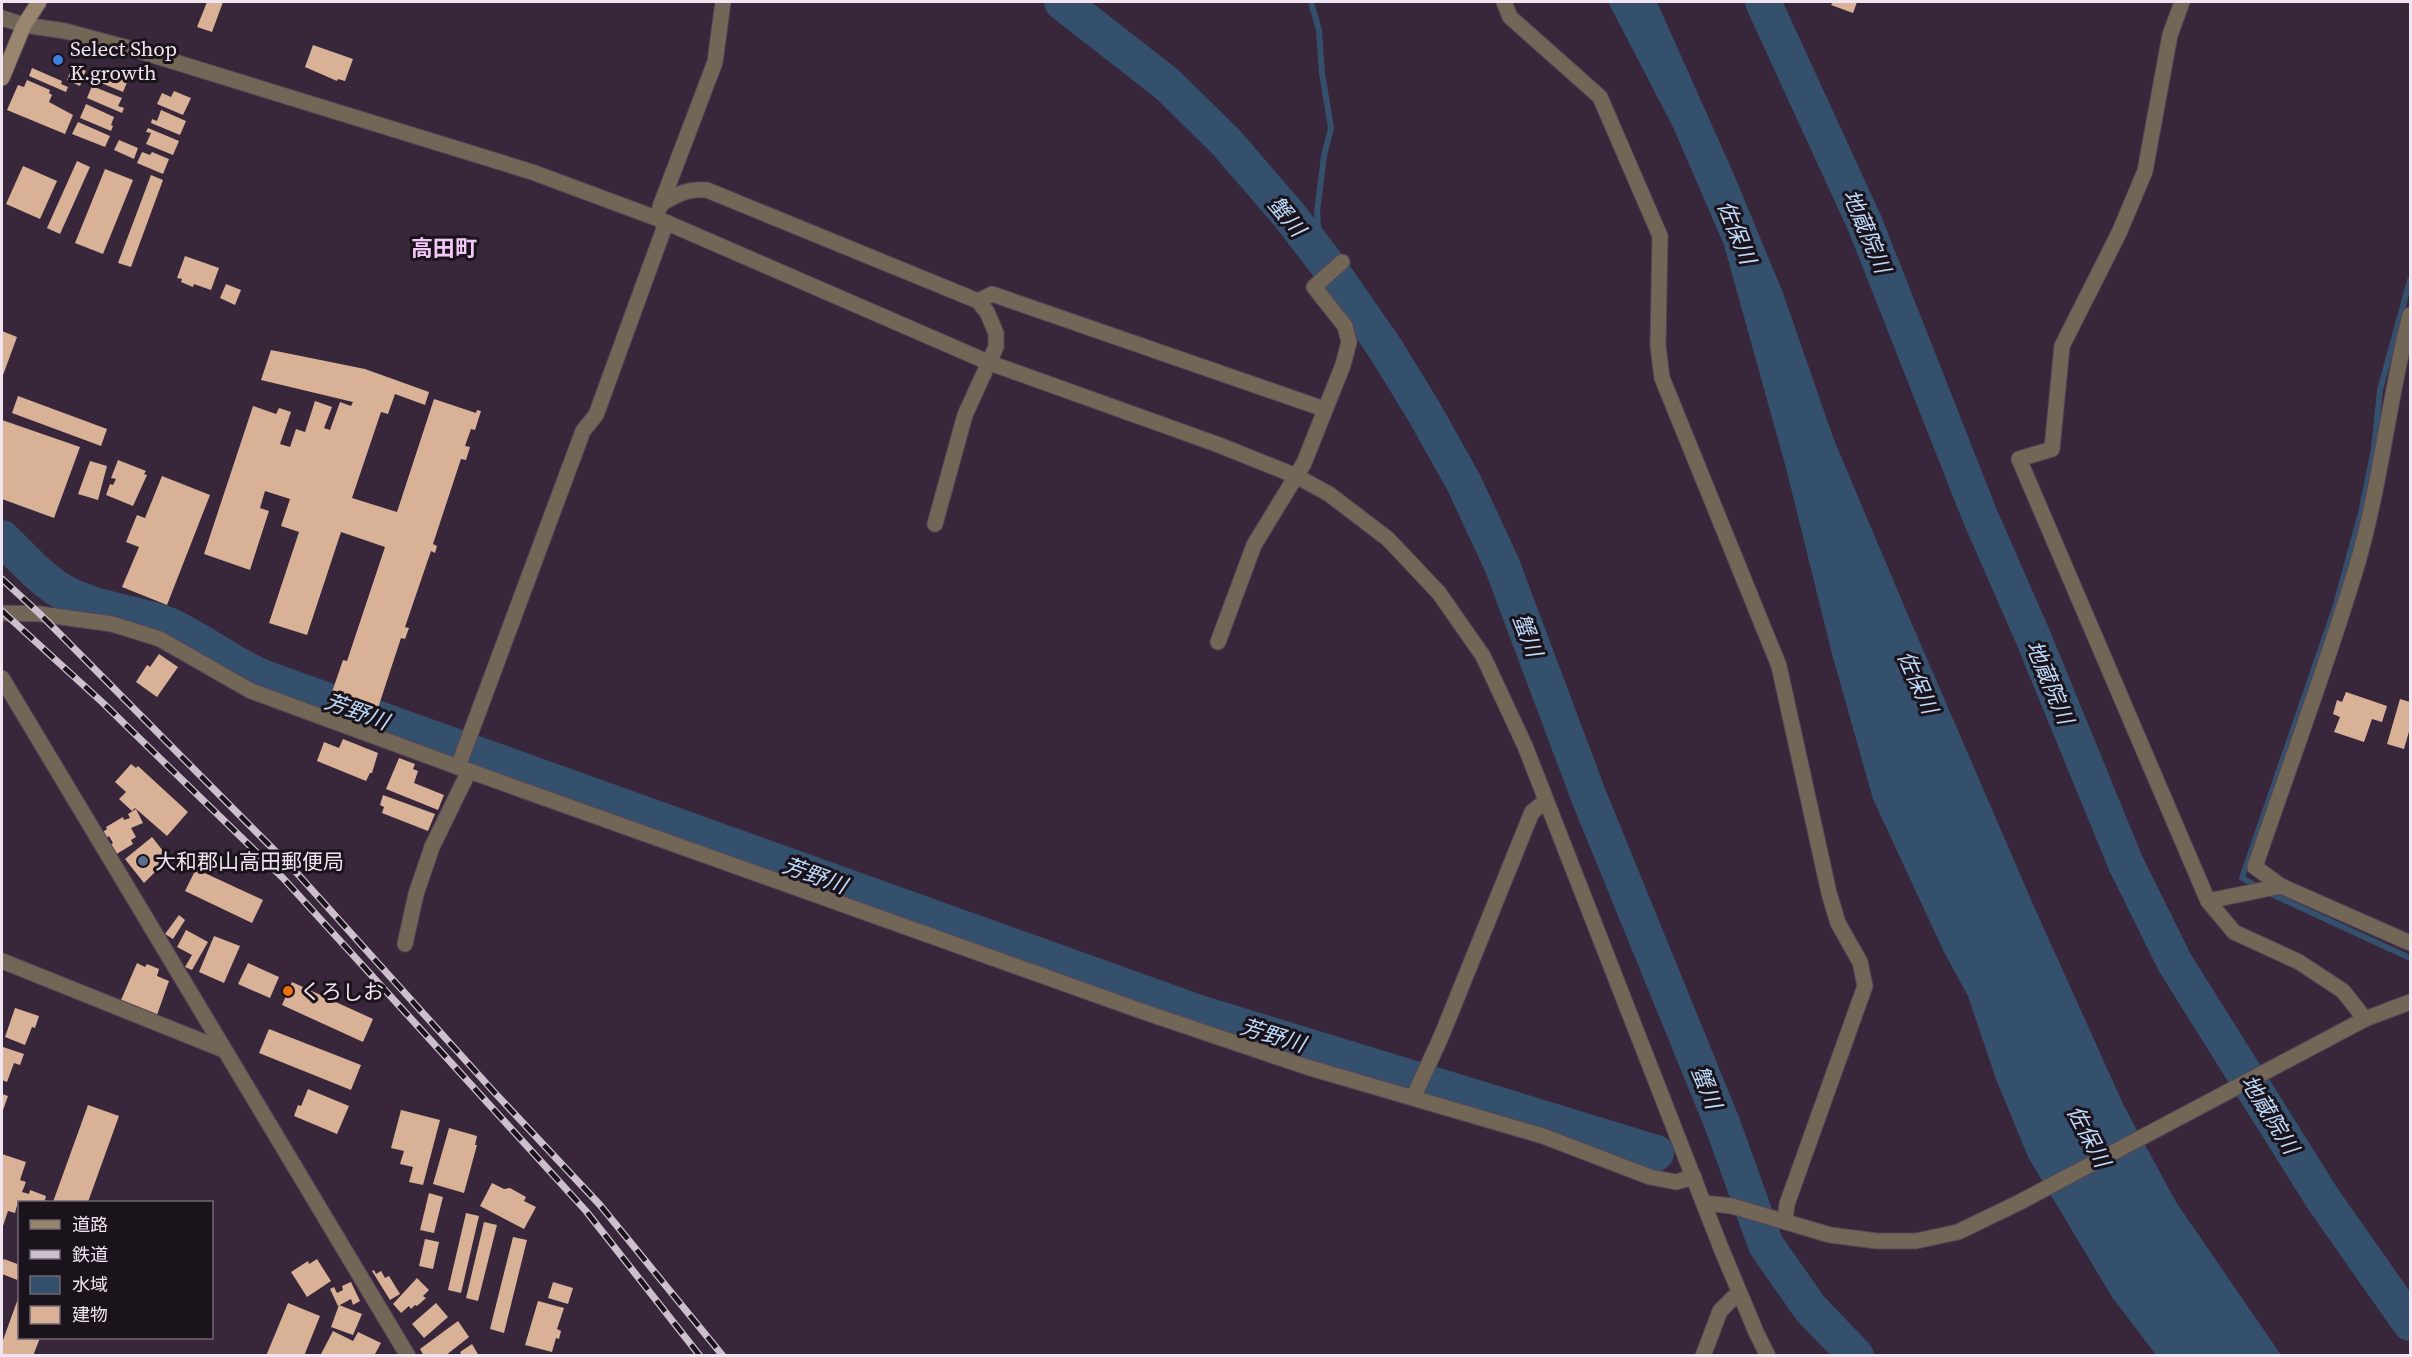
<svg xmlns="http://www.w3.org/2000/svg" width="2412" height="1357" font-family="'Source Serif 4','Noto Sans JP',serif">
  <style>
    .water { fill: #34506d }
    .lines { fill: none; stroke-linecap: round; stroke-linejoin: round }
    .stream { stroke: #34506d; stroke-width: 6 }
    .river { stroke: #34506d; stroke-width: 36 }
    .building { fill: #d9b197 }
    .minor-casing { stroke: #554557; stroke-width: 17 }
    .tertiary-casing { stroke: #554557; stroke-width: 17 }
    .secondary-casing { stroke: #554557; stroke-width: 17 }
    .minor { stroke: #726657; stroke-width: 15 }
    .tertiary { stroke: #726657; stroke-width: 15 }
    .secondary { stroke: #97856e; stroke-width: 15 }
    .rail-casing { stroke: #ccc0cd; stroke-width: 7 }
    .rail { stroke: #1b131c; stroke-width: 4.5; stroke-dasharray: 14; stroke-linecap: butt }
    .shop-dot { fill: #3f7fe0; stroke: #1b131c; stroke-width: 2 }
    .service-dot { fill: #5c6f8a; stroke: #1b131c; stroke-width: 2 }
    .food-dot { fill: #e8710a; stroke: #1b131c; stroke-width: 2 }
    .labels { text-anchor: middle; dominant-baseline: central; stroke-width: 6; stroke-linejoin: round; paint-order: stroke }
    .poi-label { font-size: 21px; fill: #f0e5f1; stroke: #1b131c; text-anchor: start }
    .water-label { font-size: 22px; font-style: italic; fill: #bddaf9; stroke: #1b131c }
    .neighbourhood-label { font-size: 22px; font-weight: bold; fill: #f3c7f8; stroke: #1b131c }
  </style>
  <rect width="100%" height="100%" fill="#38273a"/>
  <polygon class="water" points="1608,2 1657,2 1735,177 1783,293 1834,440 1908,615 2036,911 2124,1106 2176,1202 2281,1355 2156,1355 2112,1297 2028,1157 1996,1079 1968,996 1944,952 1873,799 1832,654 1786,468 1724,245 1673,127"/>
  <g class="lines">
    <g class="stream">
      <polyline points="1311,2 1319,30 1322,73 1331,128 1324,156 1317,212 1320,254"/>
      <polyline points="2258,887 2242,878 2335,608 2361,513 2374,449 2380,390 2410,280"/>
      <polyline points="2267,892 2410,958"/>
    </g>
    <g class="river">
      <polyline points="1062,2 1167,84 1226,142 1289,215 1326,263 1385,348 1423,410 1464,483 1502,565 1589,797 1722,1123 1766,1245 1810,1308 1856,1356"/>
      <polyline points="1763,2 1865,224 1980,516 2033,637 2126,864 2175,963 2323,1199 2410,1323"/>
      <path d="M 2,538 C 21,556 40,579 63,592 C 95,610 134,612 168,625 C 202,640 230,664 264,678 L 1199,1013 L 1656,1153"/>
    </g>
  </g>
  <g class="building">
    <polygon points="207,2 223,2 212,32 197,27"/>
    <polygon points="1833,2 1857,2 1853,13 1831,5"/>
    <polygon points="313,45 353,59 345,81 338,79 337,81 305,67"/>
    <polygon points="32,68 62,81 61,84 68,87 66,92 29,76"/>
    <polygon points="72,68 80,72 82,69 86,71 84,75 88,77 87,80 83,78 80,86 67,80"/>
    <polygon points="99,68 128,80 123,92 94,80"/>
    <polygon points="27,80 50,90 49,93 52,95 49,102 73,115 65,134 7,110 18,85 24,87"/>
    <polygon points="92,86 122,98 118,106 124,108 122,113 87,98"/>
    <polygon points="174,91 191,98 183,115 157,104 162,93 171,97"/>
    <polygon points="86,104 114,117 111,125 113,126 111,131 80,118"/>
    <polygon points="161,110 186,121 180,135 151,123 152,119 157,121"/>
    <polygon points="78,122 110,136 105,147 72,134"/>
    <polygon points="148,128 179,141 173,155 146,144 151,133 146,132"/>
    <polygon points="119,140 138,148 134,159 114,150"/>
    <polygon points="142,152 150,155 152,152 169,159 163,174 137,163"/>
    <polygon points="77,161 90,167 60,234 47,228"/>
    <polygon points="23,166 57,181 40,219 6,204"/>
    <polygon points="105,169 133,180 103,254 75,243"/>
    <polygon points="151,175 163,180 131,267 118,263"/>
    <polygon points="185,256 219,268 211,290 194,284 193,287 181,282 182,279 177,278"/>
    <polygon points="226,284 241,290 235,305 220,298"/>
    <polygon points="2,331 17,337 2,378"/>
    <polygon points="271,350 365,369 429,392 425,405 395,394 388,414 381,412 352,498 397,512 434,399 476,413 477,410 481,411 475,430 471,429 465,446 470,447 466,460 461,459 433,544 437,546 435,553 431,551 405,627 409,628 405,639 401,638 378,708 332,692 343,660 347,661 385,547 341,532 307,635 269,623 299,532 281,526 290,499 265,491 260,508 269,511 250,570 204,554 253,406 276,414 279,408 291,412 280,444 290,447 296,429 305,432 315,401 332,407 324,428 330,430 340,402 351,406 353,402 261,380"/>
    <polygon points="18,396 107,429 101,446 12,413"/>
    <polygon points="2,420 80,447 54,518 2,499"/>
    <polygon points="118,460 146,471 144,474 147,475 133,506 106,495 110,484 113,485 116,479 111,478"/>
    <polygon points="90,461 107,466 98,500 78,494"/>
    <polygon points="162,476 210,495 167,605 122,587 139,547 126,542 137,515 145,518"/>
    <polygon points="159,654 178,667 157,697 136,682 147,665 150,667"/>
    <polygon points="2346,692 2387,706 2382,722 2372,719 2364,742 2334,732 2340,717 2333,714 2337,700 2342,702"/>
    <polygon points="2400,699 2410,702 2410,728 2404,749 2387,744"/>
    <polygon points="343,739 378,753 372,773 370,773 366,781 317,761 324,742 339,748"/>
    <polygon points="399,758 415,764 413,769 418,771 414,783 444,795 438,810 386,789"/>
    <polygon points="131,764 136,768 138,766 188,812 167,836 135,808 132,811 119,799 126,792 115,782"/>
    <polygon points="383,795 435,814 428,831 382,813 384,807 380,805"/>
    <polygon points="136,809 143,823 131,828 136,837 131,840 133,844 115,855 110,845 113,843 109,836 106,838 103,832 107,829 106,827 123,817 124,820 130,818 128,814"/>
    <polygon points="152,837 167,856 158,863 161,866 144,883 125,859"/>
    <polygon points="196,869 263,900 252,923 185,891"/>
    <polygon points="179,915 185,920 173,939 165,934"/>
    <polygon points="186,930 208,942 192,970 185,967 192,955 177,947"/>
    <polygon points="214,936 240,946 224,983 199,972"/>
    <polygon points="137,963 145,967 147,964 159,969 157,976 169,981 157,1015 121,1000"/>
    <polygon points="248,963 279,977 270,998 238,984"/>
    <polygon points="292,982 373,1019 363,1042 282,1005"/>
    <polygon points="15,1008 39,1016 35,1028 32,1027 25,1045 5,1037"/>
    <polygon points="269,1029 361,1065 351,1090 259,1053"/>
    <polygon points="3,1047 24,1054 20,1065 14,1063 7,1082 2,1080"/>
    <polygon points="308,1089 349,1106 337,1134 294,1116 298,1105 301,1106"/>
    <polygon points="2,1094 8,1096 2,1113"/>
    <polygon points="88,1105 119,1116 88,1202 53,1202"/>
    <polygon points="401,1110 440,1120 423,1185 409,1182 413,1167 400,1164 404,1151 391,1148"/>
    <polygon points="449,1128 477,1136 475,1145 477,1145 464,1193 433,1184"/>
    <polygon points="2,1154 26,1162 20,1180 26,1182 22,1192 29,1194 30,1190 46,1196 45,1200 51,1202 18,1202 15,1213 8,1211 2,1229"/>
    <polygon points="492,1183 504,1189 510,1188 526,1197 524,1201 536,1207 524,1229 480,1206"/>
    <polygon points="429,1193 443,1197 434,1233 420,1230"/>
    <polygon points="466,1213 479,1216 461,1293 448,1290"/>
    <polygon points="484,1222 497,1225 478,1301 466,1298"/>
    <polygon points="513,1237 527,1240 504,1333 490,1329"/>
    <polygon points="425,1239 439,1242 433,1269 419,1266"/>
    <polygon points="4,1259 20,1265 20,1281 2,1274 2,1263"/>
    <polygon points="317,1259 331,1281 307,1297 291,1272 308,1261 309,1264"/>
    <polygon points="374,1270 376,1274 381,1271 385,1278 389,1276 400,1294 390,1300 372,1271"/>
    <polygon points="417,1278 429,1290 423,1296 426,1298 417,1306 415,1305 411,1309 409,1306 401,1313 393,1304"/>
    <polygon points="351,1282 360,1301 353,1305 351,1299 338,1306 330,1289 334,1287 337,1293 343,1290 342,1286"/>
    <polygon points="553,1282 573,1288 568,1304 548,1298"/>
    <polygon points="19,1296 20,1338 40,1338 33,1356 2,1356 2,1340 3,1340"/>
    <polygon points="538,1301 564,1308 557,1329 561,1331 559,1339 556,1338 552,1352 525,1345"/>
    <polygon points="288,1303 320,1316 304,1356 266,1356"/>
    <polygon points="436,1303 448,1317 424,1338 412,1324"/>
    <polygon points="339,1305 362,1314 353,1335 331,1327"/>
    <polygon points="458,1321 469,1337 445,1356 424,1356 420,1349"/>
    <polygon points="333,1331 353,1341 358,1332 381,1343 374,1356 320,1356"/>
    <polygon points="472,1344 479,1356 462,1356 460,1352"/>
  </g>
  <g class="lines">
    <defs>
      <g id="minor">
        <polyline points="1504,2 1510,17 1600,97 1660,236 1658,346 1662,378 1779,666 1829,893 1838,923 1860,962 1865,986 1787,1204 1785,1220"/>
        <polyline points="2182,2 2170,35 2145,171 2119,233 2062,346 2052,449 2019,459 2208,901 2234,932 2299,962 2343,991 2365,1019"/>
        <path d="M 662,203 C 678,194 689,188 707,190 L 978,301 L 987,312 L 996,333 L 996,347 L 965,415 L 935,524"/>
        <polyline points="660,207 715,62 723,2"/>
        <polyline points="978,301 992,294 1324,409"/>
        <polyline points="2,613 40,614 112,624 160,639 251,691 458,767 583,431 596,415 666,223"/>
        <polyline points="1218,642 1254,545 1304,463 1343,365 1349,342 1345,326 1314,287 1342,262"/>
        <polyline points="2,678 408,1356"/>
        <path d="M 2281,886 L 2255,867 C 2289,766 2327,666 2357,565 C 2381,483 2389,397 2410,315"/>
        <polyline points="2208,901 2281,886 2410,943"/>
        <polyline points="405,944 416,894 432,847 469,771"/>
        <polyline points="2,961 224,1050"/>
        <polyline points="1413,1098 1441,1037 1532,812 1546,801"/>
        <polyline points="1703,1356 1720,1311 1739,1292"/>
      </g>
      <g id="tertiary">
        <polyline points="2,18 24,25 65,31 136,50 532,172 656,218 990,363 1219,445 1296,476 1329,494 1388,539 1439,593 1483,656 1525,746 1721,1248 1756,1332 1768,1356"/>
        <polyline points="458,767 1147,1013 1307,1067 1543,1136 1650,1177 1676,1182 1694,1177"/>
        <polyline points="1704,1203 1732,1206 1830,1235 1877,1241 1916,1241 1958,1232 2018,1203 2365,1019 2410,1002"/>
      </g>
      <polyline id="secondary" points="2,78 24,25 39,2"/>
    </defs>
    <use href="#minor" class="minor-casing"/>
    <use href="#tertiary" class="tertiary-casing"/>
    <use href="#secondary" class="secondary-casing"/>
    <use href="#minor" class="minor"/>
    <use href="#tertiary" class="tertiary"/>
    <use href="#secondary" class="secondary"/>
    <defs>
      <g id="rail">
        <polyline points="2,579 40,614 295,871 494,1092 600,1205 723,1356"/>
        <polyline points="2,611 103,703 282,877 586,1211 700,1356"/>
      </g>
    </defs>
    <use href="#rail" class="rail-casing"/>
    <use href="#rail" class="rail"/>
  </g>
  <circle class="shop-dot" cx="58" cy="60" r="6"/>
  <circle class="service-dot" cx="143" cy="861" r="6"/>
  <circle class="food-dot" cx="288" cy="991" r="6"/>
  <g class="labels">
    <g class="poi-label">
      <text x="70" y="48">Select Shop<tspan x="70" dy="24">K.growth</tspan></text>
      <text x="155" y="861">大和郡山高田郵便局</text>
      <text x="300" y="991">くろしお</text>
    </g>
    <g class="water-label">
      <text transform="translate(1287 216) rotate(50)">蟹川</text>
      <text transform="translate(1867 231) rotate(67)">地蔵院川</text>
      <text transform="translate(1737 232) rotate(68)">佐保川</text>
      <text transform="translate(1528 635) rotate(69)">蟹川</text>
      <text transform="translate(1918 682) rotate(66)">佐保川</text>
      <text transform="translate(2050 682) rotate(67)">地蔵院川</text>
      <text transform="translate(357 711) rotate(20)">芳野川</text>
      <text transform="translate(815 875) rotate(20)">芳野川</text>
      <text transform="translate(1273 1035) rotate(17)">芳野川</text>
      <text transform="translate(1707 1087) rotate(68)">蟹川</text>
      <text transform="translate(2270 1114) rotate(58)">地蔵院川</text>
      <text transform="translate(2089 1136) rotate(62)">佐保川</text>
    </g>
    <g class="neighbourhood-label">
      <text x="444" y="248">高田町</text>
    </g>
  </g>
  <rect width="2412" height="1357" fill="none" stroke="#f0e5f1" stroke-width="6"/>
  <rect x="18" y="1201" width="195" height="138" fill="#1b131c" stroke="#706771" stroke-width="1.5"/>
  <rect x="30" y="1220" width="30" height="9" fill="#97856e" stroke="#706771" stroke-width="1.5"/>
  <text x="72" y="1231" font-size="18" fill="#f0e5f1">道路</text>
  <rect x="30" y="1250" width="30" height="9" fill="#ccc0cd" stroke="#706771" stroke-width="1.5"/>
  <text x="72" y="1261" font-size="18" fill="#f0e5f1">鉄道</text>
  <rect x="30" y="1276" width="30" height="18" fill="#34506d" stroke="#706771" stroke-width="1.5"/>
  <text x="72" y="1291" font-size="18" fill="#f0e5f1">水域</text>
  <rect x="30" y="1306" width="30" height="18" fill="#d9b197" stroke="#706771" stroke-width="1.5"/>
  <text x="72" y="1321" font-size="18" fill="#f0e5f1">建物</text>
</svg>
